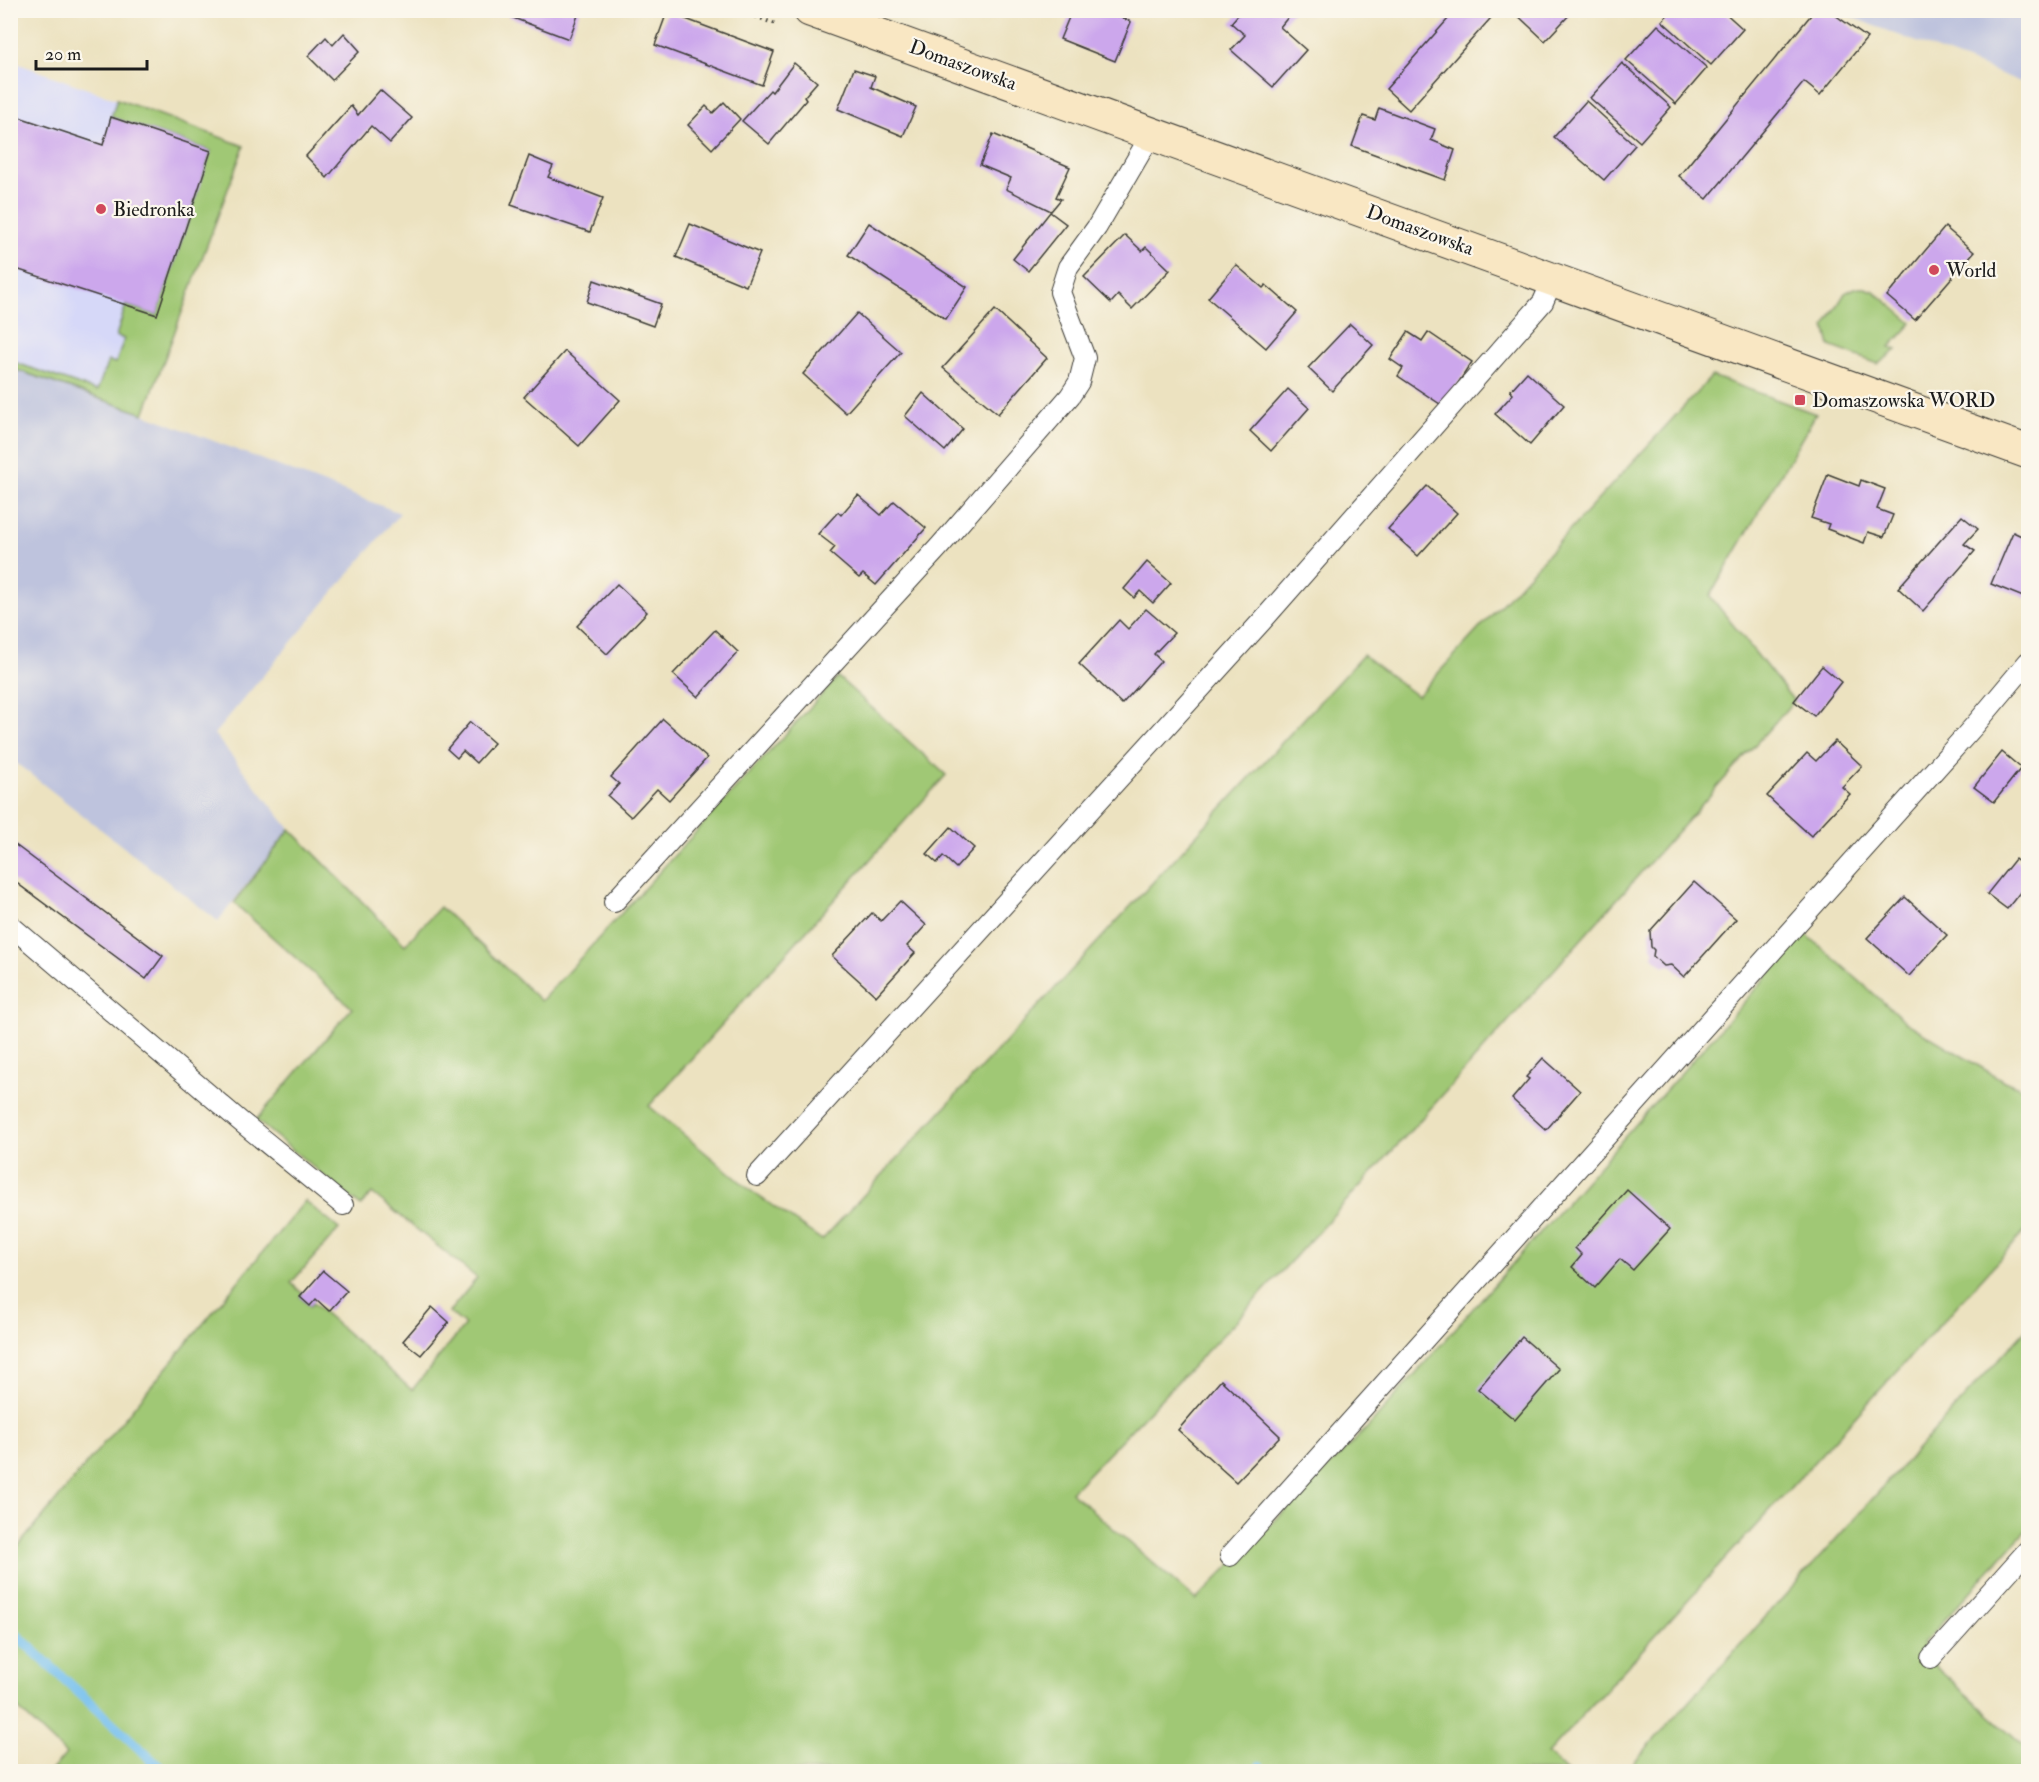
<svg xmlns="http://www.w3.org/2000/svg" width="2039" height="1782" font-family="'IM FELL Double Pica',serif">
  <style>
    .built { fill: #d6d8f8 }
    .industrial { fill: #bec3dd }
    .green { fill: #a0c874; stroke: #5e7248; stroke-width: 1.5 }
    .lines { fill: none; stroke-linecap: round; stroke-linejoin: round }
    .stream { stroke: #75c0ee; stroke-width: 10 }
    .building { fill: #cca7ec }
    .lane-casing { stroke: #3b3a35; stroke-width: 22 }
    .secondary-casing { stroke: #3b3a35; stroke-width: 35 }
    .path { stroke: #3b3a35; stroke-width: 4; stroke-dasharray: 1.5 4.5; stroke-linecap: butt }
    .lane { stroke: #fff; stroke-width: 20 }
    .secondary { stroke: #f9e7c3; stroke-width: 33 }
    .poi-dot { fill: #d1495b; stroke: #fbf7ec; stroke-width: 2 }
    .labels { text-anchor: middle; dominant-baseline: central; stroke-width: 4.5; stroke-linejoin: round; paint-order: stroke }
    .street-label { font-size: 20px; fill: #1c1c1c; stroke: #fbf7ec }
    .poi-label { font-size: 20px; fill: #1c1c1c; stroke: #fbf7ec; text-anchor: start }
  </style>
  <rect width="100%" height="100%" fill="#fbf7ec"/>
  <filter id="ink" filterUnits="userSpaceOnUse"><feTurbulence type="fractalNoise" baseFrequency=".0167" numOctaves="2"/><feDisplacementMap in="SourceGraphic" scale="12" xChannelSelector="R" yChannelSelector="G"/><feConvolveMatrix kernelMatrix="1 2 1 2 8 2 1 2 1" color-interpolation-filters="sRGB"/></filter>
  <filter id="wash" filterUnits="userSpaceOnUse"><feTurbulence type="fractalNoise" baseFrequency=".008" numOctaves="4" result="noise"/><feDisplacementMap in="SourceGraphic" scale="24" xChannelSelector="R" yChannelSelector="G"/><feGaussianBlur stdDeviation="1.35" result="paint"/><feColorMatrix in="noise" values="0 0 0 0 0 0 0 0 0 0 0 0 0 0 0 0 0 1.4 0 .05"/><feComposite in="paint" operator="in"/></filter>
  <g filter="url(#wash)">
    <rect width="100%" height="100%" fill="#ece2c0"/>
    <polygon class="built" points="11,61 244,146 144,414 11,368"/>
    <g class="industrial">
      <polygon points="1835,11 2028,11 2028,85 1996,72"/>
      <polygon points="10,368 144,414 400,513 214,734 290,829 218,921 11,759"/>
    </g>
    <g class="green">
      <polygon points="117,99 244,146 144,414 11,368 11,361 97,391 108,361 116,363 124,339 116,336 126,305 157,315 211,151 111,117"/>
      <polygon points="1855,288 1865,288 1874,291 1912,323 1890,347 1897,350 1878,364 1830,346 1825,326 1845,293"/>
      <polygon points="1712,376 1816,414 1710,596 1794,701 1405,1137 1237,1320 1071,1492 1196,1600 1369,1426 1805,933 1907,1023 2004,1081 2028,1091 2028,1228 1547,1754 1566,1771 51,1771 66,1754 11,1702 10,1556 305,1201 339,1229 291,1283 303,1294 300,1297 310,1306 313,1303 412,1390 465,1325 449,1312 477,1278 372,1193 361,1206 256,1120 352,1008 234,903 290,829 405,945 440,907 541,1001 838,677 946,775 649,1106 754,1193 822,1240 1363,655 1417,696"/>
      <polygon points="2028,1327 2028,1528 1923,1644 1938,1669 2028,1749 2028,1771 1625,1772"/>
    </g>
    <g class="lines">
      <g class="stream">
        <polyline points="10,1629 165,1772"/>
        <polyline points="1255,1772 1260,1766"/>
      </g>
    </g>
    <g id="blocks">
      <g class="building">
        <polygon points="510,10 580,10 569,39 508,16"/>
        <polygon points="1072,10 1105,10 1131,22 1115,61 1060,39"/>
        <polygon points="1242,10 1294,10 1280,27 1306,50 1273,87 1231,50 1245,35 1231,23"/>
        <polygon points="1456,10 1498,10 1409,110 1386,89"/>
        <polygon points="1512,10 1570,10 1572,12 1545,41"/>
        <polygon points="1672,10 1722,10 1743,29 1711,65 1662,21"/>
        <polygon points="1815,10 1828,10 1867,38 1820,95 1804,82 1707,199 1679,176"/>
        <polygon points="667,12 774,52 762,85 655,45"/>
        <polygon points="1658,25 1707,68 1676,104 1626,60"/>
        <polygon points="344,33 360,51 332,80 308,56 326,37 333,45"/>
        <polygon points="794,63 817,82 804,97 806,100 769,144 742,121 770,90 772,92"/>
        <polygon points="1622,63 1671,107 1640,142 1590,98"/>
        <polygon points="854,69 875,76 871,87 916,107 903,136 838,109"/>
        <polygon points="380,90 412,118 390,143 371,126 327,178 306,156 351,106 358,115"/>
        <polygon points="1586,101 1635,145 1604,180 1554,137"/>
        <polygon points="724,102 740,119 712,149 688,125 706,106 713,113"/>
        <polygon points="1379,108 1435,129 1431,140 1455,150 1445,180 1352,146 1363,116 1375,120"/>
        <polygon points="10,114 103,145 111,117 211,151 157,315 10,267"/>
        <polygon points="993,134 1070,167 1056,197 1061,199 1051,211 1006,189 1011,178 980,165"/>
        <polygon points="529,156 553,166 548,177 603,198 590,232 511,205"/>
        <polygon points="1050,212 1066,224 1028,271 1013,259"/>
        <polygon points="869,223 967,287 946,319 848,255"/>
        <polygon points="690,224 760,253 746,286 676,257"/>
        <polygon points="1945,227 1974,252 1915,320 1887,296"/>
        <polygon points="1125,235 1142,251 1146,247 1170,270 1132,309 1118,295 1111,303 1084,277"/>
        <polygon points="1236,265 1263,288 1266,285 1297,312 1266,348 1208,298"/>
        <polygon points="594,280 661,304 653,326 587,302"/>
        <polygon points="995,310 1047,358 998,414 943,368"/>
        <polygon points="857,313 901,352 846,413 803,374"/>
        <polygon points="1350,324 1373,345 1332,391 1308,368"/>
        <polygon points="1408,332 1422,341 1428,332 1472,362 1443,406 1398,376 1403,368 1390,359"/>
        <polygon points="565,351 620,400 579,446 524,397"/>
        <polygon points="1527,372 1564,405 1530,445 1495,414 1513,394 1510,391"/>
        <polygon points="1288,389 1309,408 1271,451 1250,431"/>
        <polygon points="923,393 963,429 945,451 905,416"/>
        <polygon points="1828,474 1859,486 1861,480 1885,489 1877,509 1893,515 1884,537 1868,532 1864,543 1827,529 1829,524 1811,518"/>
        <polygon points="1427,486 1457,513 1418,556 1388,529"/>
        <polygon points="858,495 881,515 894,501 926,528 876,585 863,574 859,578 830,553 835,547 818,534 838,512 841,515"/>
        <polygon points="1962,516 1978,529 1964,544 1975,551 1923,611 1898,588"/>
        <polygon points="2013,532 2028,539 2028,599 1991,584"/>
        <polygon points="1147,562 1171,583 1153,603 1140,591 1134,598 1124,589"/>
        <polygon points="617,584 647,612 607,654 577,626"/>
        <polygon points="1146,609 1174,633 1154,654 1161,661 1122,704 1079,664 1119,620 1128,629"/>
        <polygon points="715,630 738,652 698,697 673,674"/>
        <polygon points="1822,666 1841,682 1814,716 1794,701"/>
        <polygon points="663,719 707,758 669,800 657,789 631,817 608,796 619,784 611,777"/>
        <polygon points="470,722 494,743 476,763 463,751 457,758 447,749"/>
        <polygon points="1835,741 1862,766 1842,787 1850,794 1811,836 1767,796 1807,753 1816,761"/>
        <polygon points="2002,752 2021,768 1994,802 1974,787"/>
        <polygon points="951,827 974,848 956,868 943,856 937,863 927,854"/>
        <polygon points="10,841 163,956 146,979 10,878"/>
        <polygon points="2015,859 2028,870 2028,882 2007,909 1987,894"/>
        <polygon points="1694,882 1736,919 1684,977 1671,965 1664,966 1653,956 1654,950 1651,947 1650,931"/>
        <polygon points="1905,897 1947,935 1909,976 1867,938"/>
        <polygon points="900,901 926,925 907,946 915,953 876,996 832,956 872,913 881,921"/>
        <polygon points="1543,1058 1580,1091 1546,1130 1512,1099 1529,1079 1526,1077"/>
        <polygon points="1627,1190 1670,1229 1633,1270 1620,1259 1595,1288 1572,1267 1582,1255 1575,1248"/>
        <polygon points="323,1271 347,1291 329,1311 316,1299 310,1306 300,1297"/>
        <polygon points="432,1307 449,1322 421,1355 403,1341"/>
        <polygon points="1522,1337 1559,1369 1515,1420 1478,1389"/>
        <polygon points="1221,1380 1280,1436 1236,1482 1178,1430"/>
      </g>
    </g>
  </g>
  <g filter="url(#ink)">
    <use href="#blocks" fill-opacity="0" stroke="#3b3a35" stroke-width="1.5"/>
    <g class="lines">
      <defs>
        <g id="lane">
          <polyline points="614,902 939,547 1070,396 1079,382 1085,358 1060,292 1068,267 1097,227 1152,133"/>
          <polyline points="10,925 240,1121 343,1205"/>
          <polyline points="757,1176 1262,621 1543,302 1553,279"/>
          <polyline points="1230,1556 1975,725 2028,662"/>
          <polyline points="1931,1658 2028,1550"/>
        </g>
        <polyline id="secondary" points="810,10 2028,452"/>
      </defs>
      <use href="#lane" class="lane-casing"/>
      <use href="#secondary" class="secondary-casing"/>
      <polyline class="path" points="739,10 778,25"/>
      <use href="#lane" class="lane"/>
      <use href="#secondary" class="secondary"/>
    </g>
  </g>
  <g class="poi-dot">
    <circle cx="101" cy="209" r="6"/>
    <circle cx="1934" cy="270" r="6"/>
    <rect x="1794" y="394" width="12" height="12" rx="3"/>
  </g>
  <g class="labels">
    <g class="street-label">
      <text transform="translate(963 65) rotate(20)">Domaszowska</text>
      <text transform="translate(1420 230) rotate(20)">Domaszowska</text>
    </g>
    <g class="poi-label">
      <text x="113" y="209">Biedronka</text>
      <text x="1946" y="270">World</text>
      <text x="1812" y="400">Domaszowska WORD</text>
    </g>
  </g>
  <rect width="2039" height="1782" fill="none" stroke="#fbf7ec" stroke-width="36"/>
  <path d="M36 60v9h111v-9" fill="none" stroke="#1c1c1c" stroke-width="3"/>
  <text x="45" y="60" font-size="18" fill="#1c1c1c" stroke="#fbf7ec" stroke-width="4.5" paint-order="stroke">20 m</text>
</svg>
